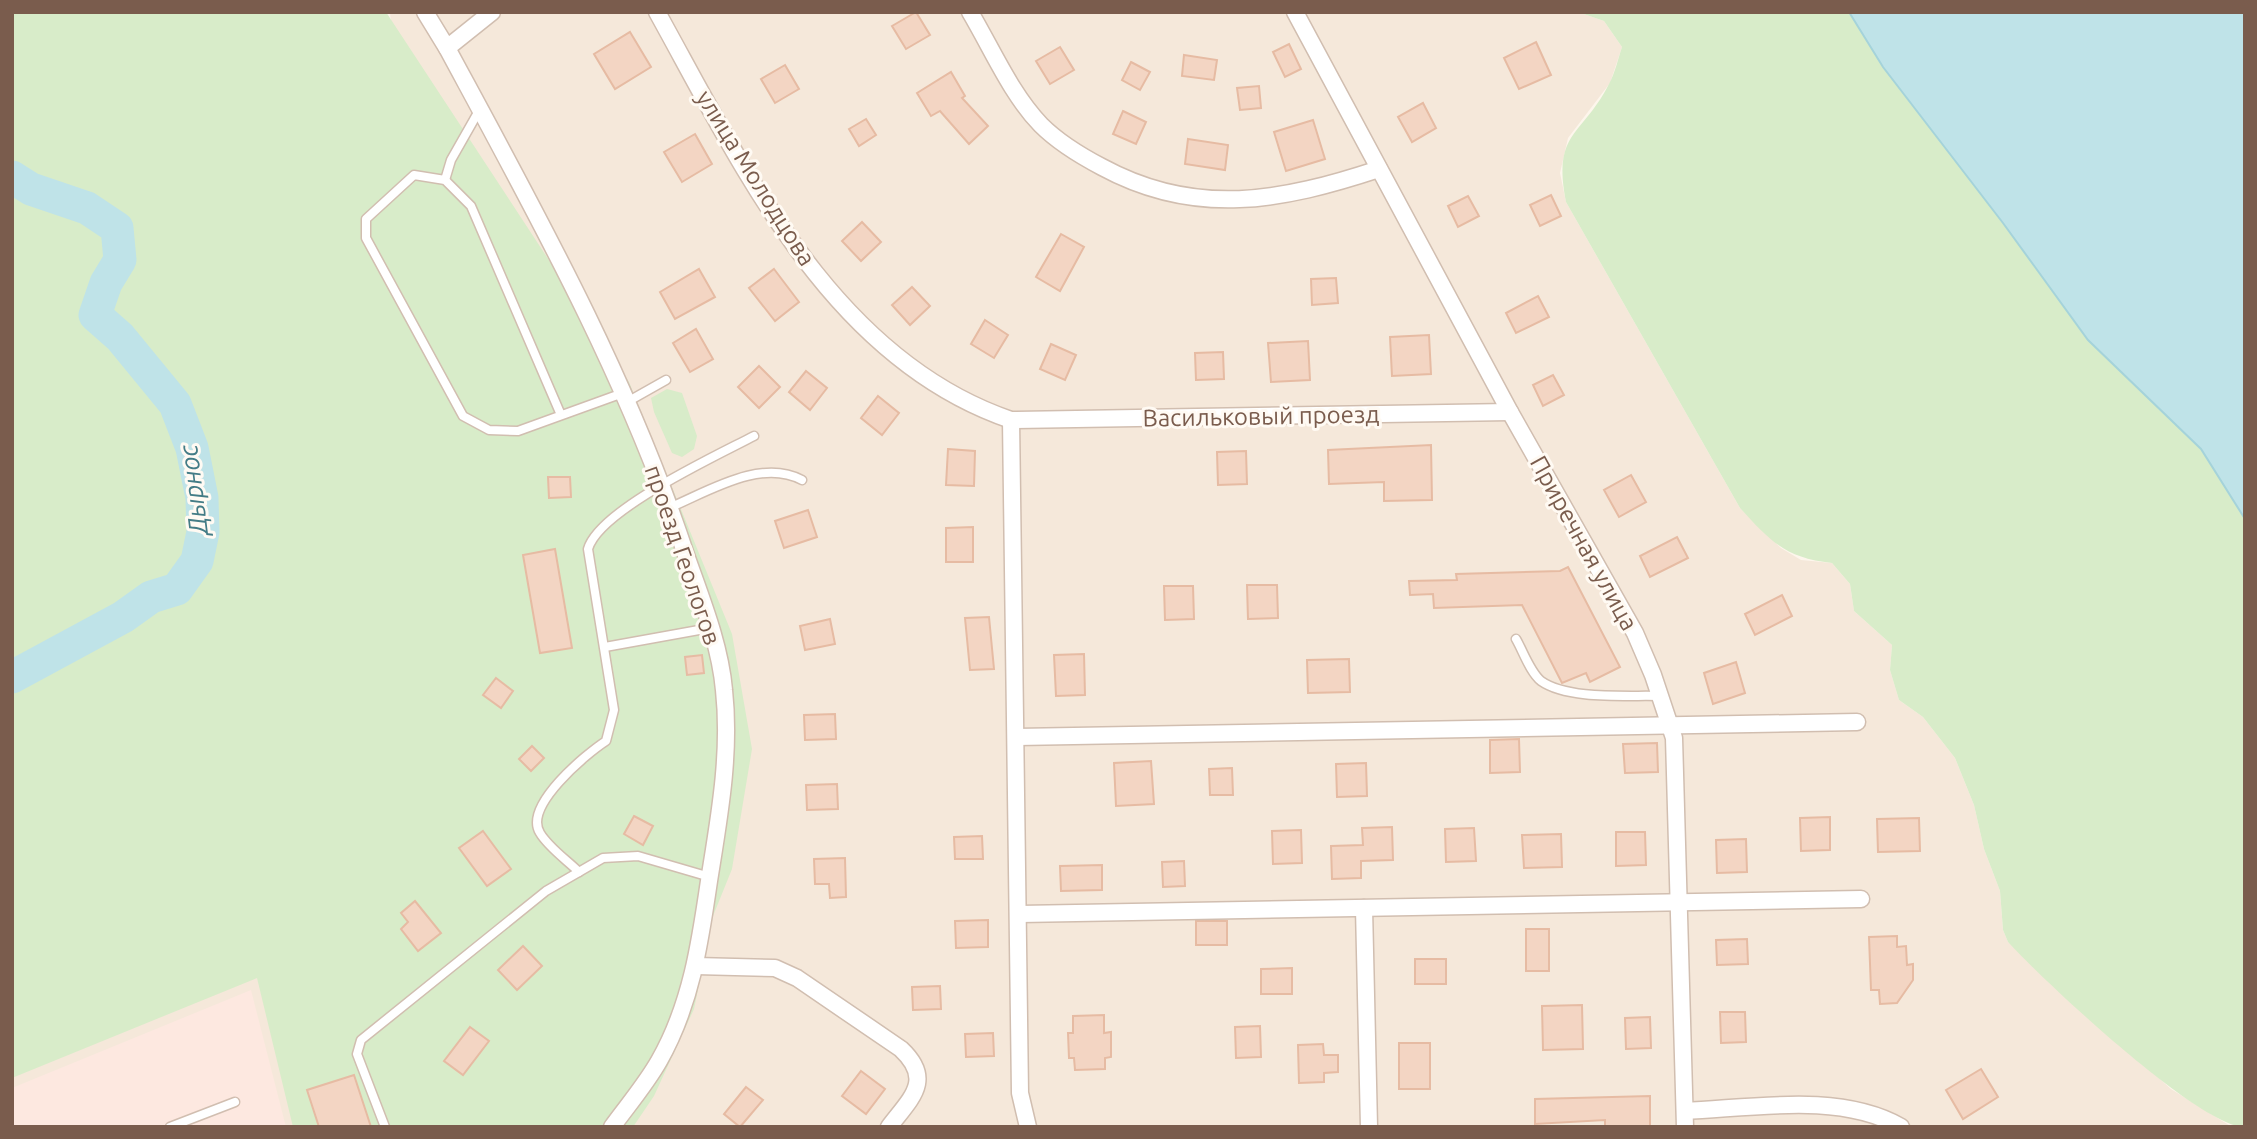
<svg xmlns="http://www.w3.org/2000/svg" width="2257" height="1139" font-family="Ubuntu,sans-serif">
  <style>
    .residential { fill: #f5e8da }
    .commercial { fill: #fde8e0 }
    .green { fill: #d8ecc9 }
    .water { fill: #bfe3e8; stroke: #a5d3da; stroke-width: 2 }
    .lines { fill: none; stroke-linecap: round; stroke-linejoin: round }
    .river { stroke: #bfe3e8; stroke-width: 33 }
    .building { fill: #f3d5c3; stroke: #e6bba3; stroke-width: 2 }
    .lane-casing { stroke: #d1beb0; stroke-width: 11 }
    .street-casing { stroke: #d1beb0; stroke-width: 19 }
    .lane { stroke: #fff; stroke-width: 8 }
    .street { stroke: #fff; stroke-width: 16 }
    .labels { text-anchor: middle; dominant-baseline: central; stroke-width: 6; stroke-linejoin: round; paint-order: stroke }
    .street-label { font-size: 24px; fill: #7a5c4d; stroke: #fffaf3 }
    .water-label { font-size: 26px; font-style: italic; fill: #437c86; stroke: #fffaf3 }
  </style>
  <rect width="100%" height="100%" fill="#fdf6ec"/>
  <polygon class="residential" points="390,12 1578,12 1604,21 1622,47 1610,83 1568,138 1560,173 1566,202 1740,508 1781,548 1801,560 1832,563 1850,584 1854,611 1892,645 1890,670 1899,700 1923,717 1955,758 1974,805 1984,849 2000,891 2003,930 2008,942 2171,1089 2232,1127 12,1127 12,1066 392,38"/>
  <polygon class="commercial" points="251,990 286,1127 12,1127 12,1088"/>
  <g class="green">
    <polygon points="12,12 386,12 629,382 732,634 752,749 732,869 713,916 694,1009 654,1096 633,1127 293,1127 257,978 12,1078"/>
    <path d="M 1578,12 L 1849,12 L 1883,67 L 2003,223 L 2088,340 L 2201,449 L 2245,519 L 2245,1127 C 2199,1127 2044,981 2008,942 L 2003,930 L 2000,891 L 1984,849 L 1974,805 L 1955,758 L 1923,717 L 1899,700 L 1890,670 L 1892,645 L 1854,611 L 1850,584 L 1832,563 C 1786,558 1771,542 1740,508 L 1566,202 C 1552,131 1582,137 1609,84 C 1615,73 1618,59 1622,47 L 1604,21 Z"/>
    <polygon points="667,389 682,393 697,436 694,449 682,457 672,453 654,412 651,398"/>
  </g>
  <polygon class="water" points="1849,12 2245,12 2245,519 2201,449 2088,340 2003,223 1883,67"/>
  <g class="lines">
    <polyline class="river" points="12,177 31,189 87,208 117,228 120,260 106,283 95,315 120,337 175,404 192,448 202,498 203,532 197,561 177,589 151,597 123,617 12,677"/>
  </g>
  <g class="building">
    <polygon points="916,12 930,35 906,49 892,26"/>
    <polygon points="630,32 651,67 615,89 594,54"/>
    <polygon points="1536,42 1551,75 1519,89 1504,58"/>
    <polygon points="1289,44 1301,69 1285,77 1273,52"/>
    <polygon points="1060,47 1074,70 1050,84 1036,61"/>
    <polygon points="1184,55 1217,60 1214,80 1182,76"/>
    <polygon points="1131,62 1150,72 1140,90 1122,80"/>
    <polygon points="785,65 799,89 775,103 761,79"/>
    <polygon points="951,72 965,96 962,98 988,126 969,144 940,111 931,116 917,93"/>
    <polygon points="1259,86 1261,108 1240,110 1237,88"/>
    <polygon points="1423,103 1436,128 1412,142 1398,117"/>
    <polygon points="1123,111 1146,122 1136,144 1113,134"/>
    <polygon points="866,119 876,135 859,146 849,129"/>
    <polygon points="1313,120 1325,159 1286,171 1274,132"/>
    <polygon points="695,134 712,164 682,182 664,152"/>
    <polygon points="1188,139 1228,145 1225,170 1185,164"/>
    <polygon points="1551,195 1561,216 1540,226 1530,205"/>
    <polygon points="1468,196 1479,216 1458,227 1448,206"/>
    <polygon points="862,222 881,242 861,261 842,241"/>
    <polygon points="1061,234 1084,247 1060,291 1036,277"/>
    <polygon points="699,269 715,297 675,319 660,292"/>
    <polygon points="774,269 799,302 775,321 749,288"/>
    <polygon points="1336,278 1338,303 1312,305 1311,279"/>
    <polygon points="912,287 930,306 910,325 892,305"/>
    <polygon points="1538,296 1549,317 1516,333 1506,313"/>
    <polygon points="985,320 1008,335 994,358 971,344"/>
    <polygon points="696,329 713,359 690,372 673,343"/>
    <polygon points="1429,335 1431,374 1392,376 1390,337"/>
    <polygon points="1308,341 1310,380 1271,382 1268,343"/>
    <polygon points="1051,344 1076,355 1065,380 1040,369"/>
    <polygon points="1223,352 1224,379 1196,380 1195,353"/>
    <polygon points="759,366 780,387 759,408 738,387"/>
    <polygon points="806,371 827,388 810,410 789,392"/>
    <polygon points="1553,375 1564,395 1543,406 1533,385"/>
    <polygon points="878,396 899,413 882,435 861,418"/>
    <polygon points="1431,445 1432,500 1384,501 1384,482 1329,484 1328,450"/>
    <polygon points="948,449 975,451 974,486 946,485"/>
    <polygon points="1246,451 1247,484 1218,485 1217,452"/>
    <polygon points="1631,475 1646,502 1619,517 1604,490"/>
    <polygon points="548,477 570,477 571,497 549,498"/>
    <polygon points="808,510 817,537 784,548 775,521"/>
    <polygon points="973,527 973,562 946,562 946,528"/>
    <polygon points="1677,537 1688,558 1650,577 1640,556"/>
    <polygon points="555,549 572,648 540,653 523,555"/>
    <polygon points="1568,567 1620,667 1590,682 1586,673 1562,683 1522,605 1434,608 1433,594 1410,595 1409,581 1457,580 1456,574 1560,571"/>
    <polygon points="1247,585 1277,585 1278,618 1248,619"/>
    <polygon points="1164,586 1193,586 1194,619 1165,620"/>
    <polygon points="1782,595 1792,616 1755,635 1745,614"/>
    <polygon points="989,617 994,669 970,670 965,618"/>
    <polygon points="830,619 835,644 805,650 800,626"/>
    <polygon points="1084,654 1085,695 1056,696 1054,655"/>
    <polygon points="702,655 704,673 687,675 685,657"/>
    <polygon points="1349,659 1350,692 1308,693 1307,660"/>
    <polygon points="1736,662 1745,693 1713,704 1704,673"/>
    <polygon points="496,678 513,691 501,708 483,695"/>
    <polygon points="835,714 836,739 805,740 804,715"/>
    <polygon points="1519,739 1520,772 1490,773 1490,740"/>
    <polygon points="1657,743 1658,772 1625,773 1623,744"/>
    <polygon points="532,746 544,758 531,771 519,759"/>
    <polygon points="1151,761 1154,804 1116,806 1114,763"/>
    <polygon points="1366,763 1367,796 1337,797 1336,764"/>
    <polygon points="1232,768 1233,795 1210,795 1209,769"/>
    <polygon points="837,784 838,809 807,810 806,785"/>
    <polygon points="634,816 653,826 643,845 624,834"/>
    <polygon points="1830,817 1830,850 1801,851 1800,818"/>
    <polygon points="1919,818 1920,851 1878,852 1877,819"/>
    <polygon points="1392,827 1393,860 1361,861 1361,878 1332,879 1331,846 1363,845 1362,828"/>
    <polygon points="1474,828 1476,861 1446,862 1445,829"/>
    <polygon points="1301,830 1302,863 1273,864 1272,831"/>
    <polygon points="483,831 511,869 487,886 459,848"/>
    <polygon points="1616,832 1645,832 1646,865 1616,866"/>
    <polygon points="1561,834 1562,867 1524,868 1522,835"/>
    <polygon points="982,836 983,859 955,859 954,837"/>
    <polygon points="1746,839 1747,872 1717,873 1716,840"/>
    <polygon points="845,858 846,897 830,898 829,884 815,884 814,859"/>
    <polygon points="1184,861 1185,886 1163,887 1162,862"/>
    <polygon points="1102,865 1102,890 1061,891 1060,866"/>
    <polygon points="415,901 441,933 418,951 401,929 408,922 401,913"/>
    <polygon points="988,920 988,947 956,948 955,921"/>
    <rect x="1196" y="921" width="31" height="24"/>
    <rect x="1526" y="929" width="23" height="42"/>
    <polygon points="1897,936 1897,947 1906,946 1907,965 1913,964 1913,980 1897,1003 1880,1004 1879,990 1871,990 1869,937"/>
    <polygon points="1747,939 1748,964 1717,965 1716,940"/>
    <polygon points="523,946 542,966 517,990 498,970"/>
    <rect x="1415" y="959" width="31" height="25"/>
    <polygon points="1292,968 1292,994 1261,994 1261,969"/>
    <polygon points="940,986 941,1009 913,1010 912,987"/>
    <polygon points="1582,1005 1583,1049 1543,1050 1542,1006"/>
    <polygon points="1720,1012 1745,1012 1746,1042 1721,1043"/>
    <polygon points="1104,1015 1104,1033 1111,1032 1111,1057 1105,1058 1105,1069 1075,1070 1074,1058 1069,1058 1068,1033 1073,1033 1073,1016"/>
    <polygon points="1650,1017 1651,1048 1626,1049 1625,1018"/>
    <polygon points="1260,1026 1261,1057 1236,1058 1235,1027"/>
    <polygon points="470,1027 489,1041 463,1075 444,1061"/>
    <polygon points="993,1033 994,1056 966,1057 965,1034"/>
    <rect x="1399" y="1043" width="31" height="46"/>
    <polygon points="1323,1044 1324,1055 1338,1055 1338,1072 1324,1073 1324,1082 1299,1083 1298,1045"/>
    <polygon points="1981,1069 1998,1097 1963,1119 1946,1090"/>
    <polygon points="861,1071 885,1089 866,1114 842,1096"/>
    <polygon points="354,1075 371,1127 319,1127 307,1090"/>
    <polygon points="746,1087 763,1100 740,1127 724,1114"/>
    <polygon points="1650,1096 1650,1127 1605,1127 1605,1120 1535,1124 1535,1099"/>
  </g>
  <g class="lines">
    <defs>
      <g id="lane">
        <polyline points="445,180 451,160 480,109"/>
        <polyline points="627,402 666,380"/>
        <polyline points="561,415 471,206 445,180 414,175 366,219 366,238 463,416 489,430 518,431 623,393"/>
        <path d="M 671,507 C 709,491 761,458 802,480"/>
        <path d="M 1516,639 C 1523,651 1530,672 1541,681 C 1568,700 1627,695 1660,696"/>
        <polyline points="605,647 710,628"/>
        <path d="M 579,872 C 567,860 549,848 540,833 C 523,806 586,754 606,741 L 614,710 L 588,549 C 599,510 716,456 754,436"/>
        <polyline points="170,1127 235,1102"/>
        <polyline points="385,1127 357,1054 361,1040 546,891 603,858 638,856 710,877"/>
      </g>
      <g id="street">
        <path d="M 425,12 L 447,48 C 536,213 627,376 686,555 C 701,598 720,644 724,690 C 731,754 719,818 709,881 C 700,943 691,1005 659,1061 C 646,1084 628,1105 612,1127"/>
        <path d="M 657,12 C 743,167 831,359 1011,420 L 1510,412"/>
        <path d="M 970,12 C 992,49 1011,94 1041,125 C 1058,142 1081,156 1102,167 C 1196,218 1282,201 1379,169"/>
        <polyline points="1295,12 1510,412 1635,633 1653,675 1674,738 1685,1127"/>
        <polyline points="447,48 492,12"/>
        <polyline points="1011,420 1020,1093 1028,1127"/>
        <polyline points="1017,737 1857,722"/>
        <polyline points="1364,908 1369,1127"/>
        <polyline points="1020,914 1861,899"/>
        <path d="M 696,966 L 775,968 L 797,978 L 901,1049 C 934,1080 911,1098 889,1127"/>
        <path d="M 1685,1111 C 1753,1108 1840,1092 1901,1127"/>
      </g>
    </defs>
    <use href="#lane" class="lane-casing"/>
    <use href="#street" class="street-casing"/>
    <use href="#lane" class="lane"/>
    <use href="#street" class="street"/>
  </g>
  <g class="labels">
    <g class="street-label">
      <text transform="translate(756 178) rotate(58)">улица Молодцова</text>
      <text transform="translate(1261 416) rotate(-1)">Васильковый проезд</text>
      <text transform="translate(1584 543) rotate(61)">Приречная улица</text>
      <text transform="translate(683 555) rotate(71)">проезд Геологов</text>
    </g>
    <g class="water-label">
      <text transform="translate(193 490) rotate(-97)">Дырнос</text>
    </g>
  </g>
  <rect width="2257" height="1139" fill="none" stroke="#7a5c4d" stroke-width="28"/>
</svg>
